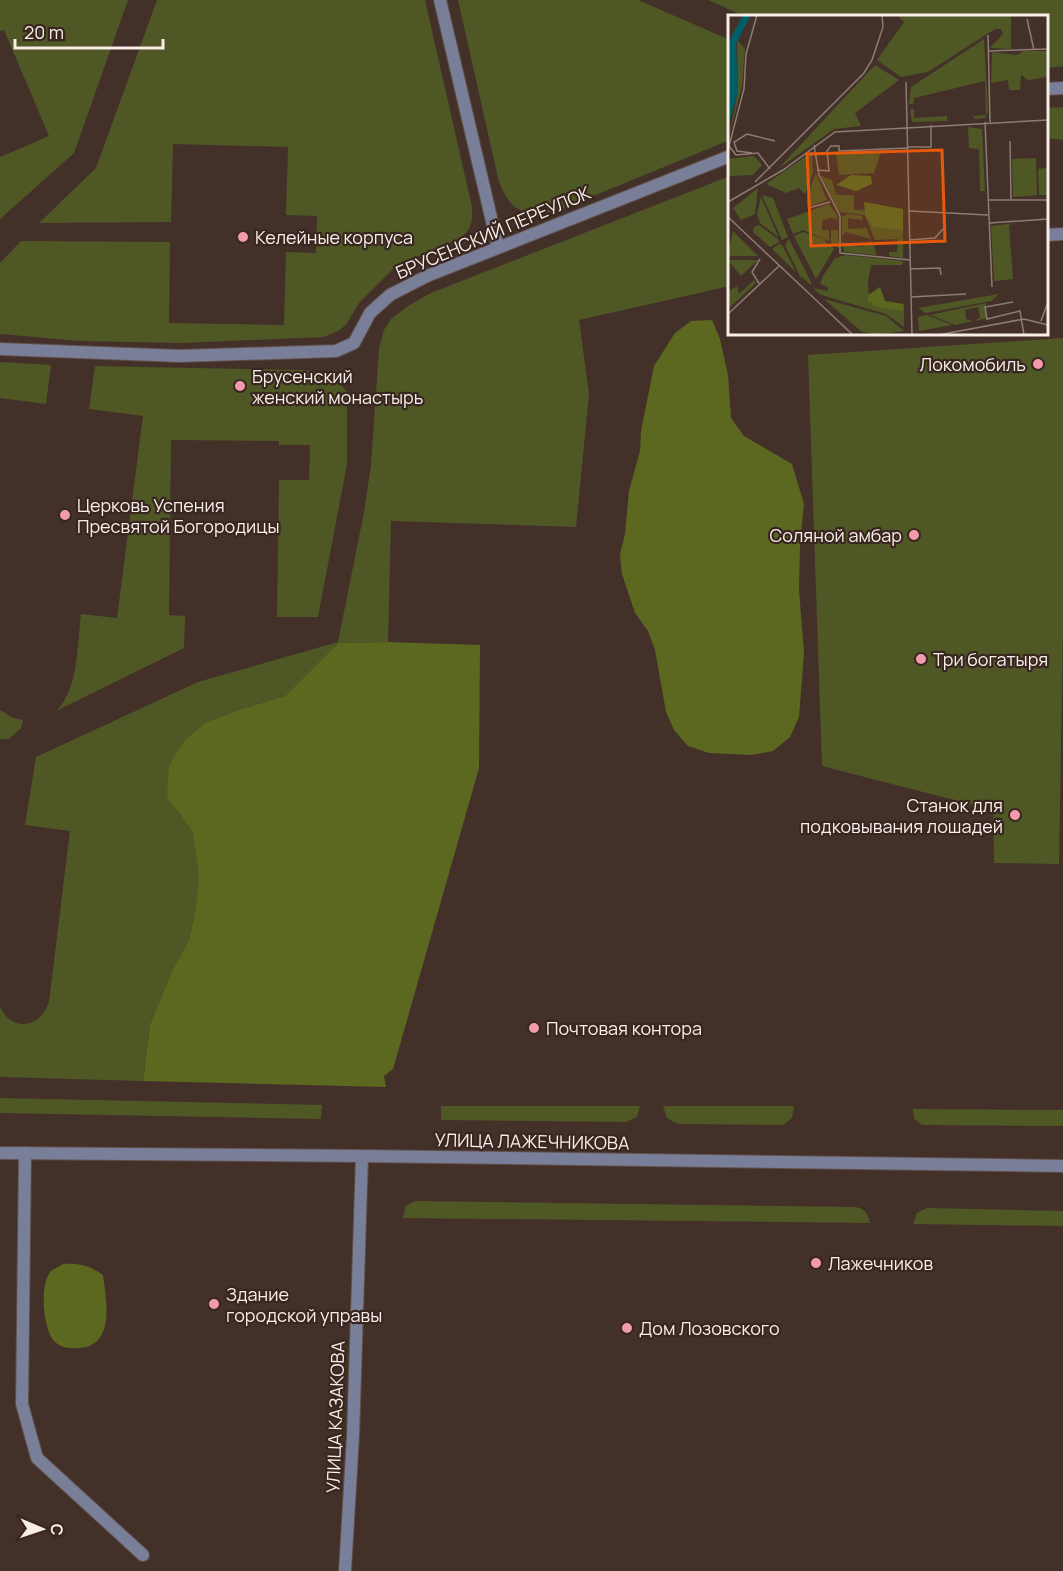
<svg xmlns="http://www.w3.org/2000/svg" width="1063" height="1571" font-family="Manrope,sans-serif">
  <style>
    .green { fill: #4f5725 }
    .forest { fill: #5c6720 }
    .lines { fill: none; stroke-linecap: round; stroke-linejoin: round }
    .lane-casing { stroke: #604f48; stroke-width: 14 }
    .street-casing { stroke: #604f48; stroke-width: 14 }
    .lane { stroke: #797e99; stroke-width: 12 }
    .street { stroke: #797e99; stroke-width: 12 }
    .poi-dot { fill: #f39aac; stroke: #382720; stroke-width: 2 }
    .labels { text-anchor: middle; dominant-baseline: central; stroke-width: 4.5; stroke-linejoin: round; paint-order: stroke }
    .street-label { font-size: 18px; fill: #f9ede8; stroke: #382720 }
    .poi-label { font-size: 18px; fill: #f9ede8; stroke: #382720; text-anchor: start }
    .inset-road { fill: none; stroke: #8c7c75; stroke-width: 1.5 }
    .view { fill: #e8590c; fill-opacity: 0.15; stroke: #e8590c; stroke-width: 3 }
    .inset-edge { fill: none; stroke: #f9ede8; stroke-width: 3 }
  </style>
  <rect width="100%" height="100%" fill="#433129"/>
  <g class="green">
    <polygon points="0,0 128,0 74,153 0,219 0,157 49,136 4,30 0,31"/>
    <path d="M 157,0 L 425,0 L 472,207 C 473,223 471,232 456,240 L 396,266 L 359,303 L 346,325 L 338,331 L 324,337 L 182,343 L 81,341 L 0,334 L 0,263 L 21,241 L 170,242 L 169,323 L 284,325 L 286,252 L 316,253 L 317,216 L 286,215 L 288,147 L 173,144 L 171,222 L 39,223 L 96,168 Z"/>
    <path d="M 458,0 L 638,0 L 730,40 L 730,140 L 554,212 C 523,217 510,210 499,182 Z"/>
    <polygon points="708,0 1063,0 1063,66 1047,68 1046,16 744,16"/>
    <polygon points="1063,107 1063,140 1047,138 1047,108"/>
    <path d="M 730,176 L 730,286 L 579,320 L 589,394 L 576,527 L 391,521 L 388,642 L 338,643 L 285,696 L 241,709 L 207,722 L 177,811 L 193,831 L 200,875 L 196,908 L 189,940 L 172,971 L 150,1024 L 143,1081 L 0,1077 L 0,1007 C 12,1033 42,1028 49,1001 L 70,831 L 25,825 L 36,757 L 198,682 L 338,642 L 364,512 L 371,465 L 379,349 L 384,330 L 391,319 L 408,306 L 431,293 Z"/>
    <polygon points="1063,338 1063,629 1059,864 994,863 993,810 822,766 808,355"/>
    <polygon points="0,362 51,365 46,404 0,398"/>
    <path d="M 95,366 L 300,370 C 320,371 335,375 347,392 L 347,464 L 318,617 L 277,617 L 279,480 L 309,480 L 310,445 L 279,445 L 279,441 L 171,440 L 169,615 L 185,616 L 184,648 L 56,711 C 79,689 77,645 81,614 L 117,618 L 143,416 L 89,409 Z"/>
    <polygon points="0,710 13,718 23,720 21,728 9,739 0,739"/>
    <polygon points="0,1098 322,1105 321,1119 0,1113"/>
    <polygon points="441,1106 640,1106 637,1117 626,1122 441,1120"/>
    <polygon points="663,1106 794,1106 792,1118 783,1125 678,1124 667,1118"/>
    <polygon points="913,1109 1063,1110 1063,1126 922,1125 914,1119"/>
    <path d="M 415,1201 L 856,1207 C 865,1209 868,1214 870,1223 L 403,1218 L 406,1206 Z"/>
    <polygon points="927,1208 1063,1211 1063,1226 913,1224 917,1213"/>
  </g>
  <g class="forest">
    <polygon points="712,320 720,339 728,375 731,418 744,436 792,464 804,504 800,545 799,590 804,653 799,717 790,737 773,751 751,755 709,753 688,746 674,730 666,712 655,650 648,631 635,613 622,574 620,554 625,534 629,491 640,451 641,431 654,366 675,333 691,321"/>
    <polygon points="388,642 480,645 479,768 393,1069 384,1076 386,1087 143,1081 150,1024 172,971 189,940 196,908 199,876 193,832 167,797 169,765 185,740 207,722 241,709 285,696 338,643"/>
    <path d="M 63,1264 C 80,1263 90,1266 103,1275 C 106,1298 116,1345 80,1348 C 71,1349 61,1348 54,1341 C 43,1329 39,1284 51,1271 C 54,1269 60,1266 63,1264 Z"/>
  </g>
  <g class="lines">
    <defs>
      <g id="lane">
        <polyline points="440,0 498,247"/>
        <polyline points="1046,89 1063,88"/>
        <polyline points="1046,235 1063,234"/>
        <polyline points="427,276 730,156"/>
        <polyline points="25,1153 22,1404 37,1458 143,1555"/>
      </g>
      <g id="street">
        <polyline points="0,349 180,356 336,351 354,343 370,313 390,295 427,276"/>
        <polyline points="0,1153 362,1156 1063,1166"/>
        <polyline points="345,1571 353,1436 362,1156"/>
      </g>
    </defs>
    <use href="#lane" class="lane-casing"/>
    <use href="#street" class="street-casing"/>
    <use href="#lane" class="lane"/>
    <use href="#street" class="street"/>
  </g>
  <g class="poi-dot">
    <circle cx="243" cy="237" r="6"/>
    <circle cx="1038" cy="364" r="6"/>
    <circle cx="240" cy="386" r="6"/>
    <circle cx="65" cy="515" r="6"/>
    <circle cx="914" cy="535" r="6"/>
    <circle cx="921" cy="659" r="6"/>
    <circle cx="1015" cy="815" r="6"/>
    <circle cx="534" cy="1028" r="6"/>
    <circle cx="816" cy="1263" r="6"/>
    <circle cx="214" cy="1304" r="6"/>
    <circle cx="627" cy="1328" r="6"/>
  </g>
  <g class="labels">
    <g class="street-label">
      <text transform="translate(493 232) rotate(-23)">БРУСЕНСКИЙ ПЕРЕУЛОК</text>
      <text transform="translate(532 1141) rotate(1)">УЛИЦА ЛАЖЕЧНИКОВА</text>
      <text transform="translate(335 1417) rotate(-88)">УЛИЦА КАЗАКОВА</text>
    </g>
    <g class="poi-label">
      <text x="255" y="237">Келейные корпуса</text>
      <text x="1026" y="364" text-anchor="end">Локомобиль</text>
      <text x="252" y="376">Брусенский<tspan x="252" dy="21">женский монастырь</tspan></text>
      <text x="77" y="505">Церковь Успения<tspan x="77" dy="21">Пресвятой Богородицы</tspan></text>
      <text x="902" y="535" text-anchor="end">Соляной амбар</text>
      <text x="933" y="659">Три богатыря</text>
      <text x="1003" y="805" text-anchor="end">Станок для<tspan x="1003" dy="21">подковывания лошадей</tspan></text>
      <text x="546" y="1028">Почтовая контора</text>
      <text x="828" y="1263">Лажечников</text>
      <text x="226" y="1294">Здание<tspan x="226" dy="21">городской управы</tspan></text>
      <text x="639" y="1328">Дом Лозовского</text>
    </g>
  </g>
  <g transform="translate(728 15)">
    <rect width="320" height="320" fill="#433129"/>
    <path d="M 169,0 L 283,0 L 283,34 L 262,33 L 275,19 L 273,14 L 267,14 L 200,57 L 173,62 L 149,45 L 176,7 ZM 256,24 L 260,96 L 257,103 L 246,104 L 245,101 L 258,100 L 257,66 L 186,83 L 185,89 L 181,89 L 183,72 ZM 9,25 L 17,34 L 14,71 L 0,125 L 10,77 ZM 295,36 L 319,36 L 319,62 L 300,65 L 293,60 L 292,75 L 281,75 L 280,65 L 263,68 L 264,37 L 290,40 ZM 147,50 L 171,65 L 127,98 L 133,111 L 106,114 L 50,154 ZM 182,94 L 186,94 L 186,103 L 219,101 L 219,106 L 184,107 ZM 240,112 L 254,114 L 257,176 L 252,176 L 251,134 L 241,133 ZM 84,137 L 85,158 L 77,179 L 71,173 L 58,178 L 38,169 ZM 153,137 L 146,158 L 111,160 L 108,138 ZM 26,141 L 34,150 L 25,160 L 0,161 L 0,144 ZM 308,143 L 309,180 L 285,182 L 284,144 ZM 319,153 L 319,180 L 311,180 L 310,154 ZM 88,158 L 99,185 L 79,192 L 79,181 ZM 93,161 L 104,165 L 108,180 L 126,180 L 126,195 L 136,195 L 153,211 L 175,215 L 175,243 L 161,241 L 161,237 L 169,237 L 170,224 L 147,225 L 137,200 L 111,197 ZM 30,173 L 27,199 L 13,205 L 5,193 ZM 34,180 L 45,183 L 60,222 L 54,225 ZM 33,182 L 50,221 L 50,222 L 32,208 L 29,199 ZM 101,189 L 109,200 L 111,233 L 103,228 L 103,215 L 110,215 L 109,205 L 103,203 L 94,206 L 94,215 L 101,215 L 101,226 L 75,215 L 65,219 L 59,204 ZM 121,199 L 134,201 L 135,205 L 120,203 L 120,214 L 138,213 L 143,224 L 118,217 L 114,221 L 114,201 ZM 288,208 L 281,210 L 285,264 L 266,266 L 263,211 ZM 31,210 L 51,225 L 51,227 L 42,232 L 25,217 L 26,212 ZM 5,216 L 30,241 L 0,241 ZM 75,217 L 95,224 L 106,234 L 88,264 L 66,221 ZM 61,224 L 83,267 L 83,270 L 72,261 L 57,230 ZM 114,225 L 117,230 L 134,232 L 144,226 L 149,240 L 116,237 ZM 51,229 L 54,230 L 68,257 L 44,234 ZM 118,240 L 175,246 L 174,250 L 143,250 L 140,267 L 141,287 L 176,289 L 176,312 L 158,299 L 93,280 L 85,273 L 100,276 L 100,272 L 92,269 L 95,261 L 107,243 ZM 0,245 L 30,245 L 13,261 ZM 26,265 L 28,268 L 2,292 L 0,277 L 9,271 L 11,279 ZM 271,279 L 263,286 L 198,298 L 190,293 ZM 96,284 L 158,301 L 176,316 L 148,320 L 133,316 ZM 258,288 L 258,303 L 247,306 L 252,302 L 250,292 L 237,295 L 238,304 L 245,306 L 227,310 L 202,300 ZM 199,300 L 224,310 L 191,316 L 190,302 Z" fill="#4f5725"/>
    <path d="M 123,160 L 143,161 L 144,169 L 128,176 L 108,170 ZM 136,187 L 175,194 L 175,215 L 145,212 L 137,200 ZM 152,272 L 157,286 L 175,289 L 175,296 L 147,291 L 140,286 L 140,280 Z" fill="#5c6720"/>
    <path d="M 15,0 L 23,0 L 8,29 L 10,77 L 0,112 L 0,28 Z" fill="#005e69"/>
    <path class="inset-road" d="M 29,0 L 18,39 L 16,74 L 1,131 L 8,140 L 30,138 L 42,154M 299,4 L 306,35M 260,20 L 262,107M 260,36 L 320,34M 178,67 L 184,320M 257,107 L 264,272M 282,126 L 283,184M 86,130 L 91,160 L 112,201 L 112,238 L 182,245M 179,132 L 203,132 L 203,110M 24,138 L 9,136 L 6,127 L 19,119 L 47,126M 89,155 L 101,156 L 99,136 L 103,131 L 111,131 L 111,136 L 179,133M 27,167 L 136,58 L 144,45 L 155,12 L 154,0M 260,185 L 320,185M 0,187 L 55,155 L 107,117 L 320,105M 80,193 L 102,187M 181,196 L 260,200M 0,202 L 125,320M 261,208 L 320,204M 181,225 L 207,223 L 215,214M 182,254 L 212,253 L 213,260M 32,270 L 24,257 L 32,244M 183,282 L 238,279M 0,299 L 51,251M 259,304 L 292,296 L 296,320M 259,305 L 257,292 L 285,287M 313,306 L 320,287M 210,320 L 296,304 L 320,310"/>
    <path class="view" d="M 214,135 L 217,226 L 83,231 L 79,139 Z"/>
    <rect width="320" height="320" class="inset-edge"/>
  </g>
  <g transform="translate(42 1529) rotate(92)" stroke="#382720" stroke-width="4.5" paint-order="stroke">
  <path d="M0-4.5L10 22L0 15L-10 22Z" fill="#f9ede8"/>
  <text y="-9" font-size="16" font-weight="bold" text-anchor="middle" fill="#f9ede8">С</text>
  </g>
  <path d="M15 39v9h148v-9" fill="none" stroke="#f9ede8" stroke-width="3"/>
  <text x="24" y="39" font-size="18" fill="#f9ede8" stroke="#382720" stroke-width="4.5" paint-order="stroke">20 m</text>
</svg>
